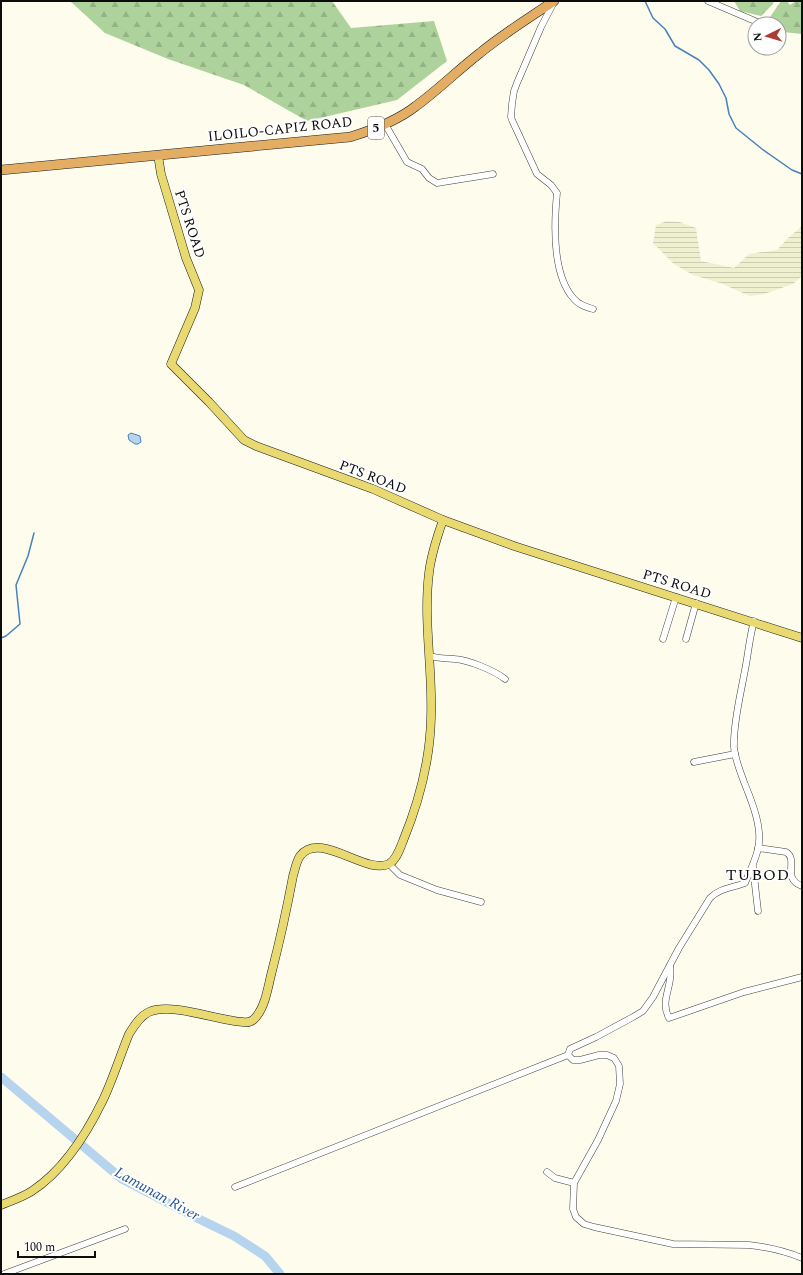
<svg xmlns="http://www.w3.org/2000/svg" width="803" height="1275" font-family="Spectral,serif">
  <style>
    .farmland { fill: url(#farmland-rules) }
    .forest { fill: url(#forest-firs) }
    .water { fill: #b7d4ef; stroke: #4781be }
    .lines { fill: none; stroke-linecap: round; stroke-linejoin: round }
    .stream { stroke: #4781be; stroke-width: 1.5 }
    .river { stroke: #b7d4ef; stroke-width: 9 }
    .minor-casing { stroke: #3f3f3f; stroke-width: 7 }
    .major-casing { stroke: #1d1d1d; stroke-width: 9 }
    .highway-casing { stroke: #1d1d1d; stroke-width: 10 }
    .minor { stroke: #fff; stroke-width: 6 }
    .major { stroke: #e9d971; stroke-width: 8 }
    .highway { stroke: #e4ad64; stroke-width: 9 }
    .labels { text-anchor: middle; dominant-baseline: central; stroke-width: 4; stroke-linejoin: round; paint-order: stroke }
    .shield { fill: #fff; stroke: #555; stroke-width: 1 }
    .shield-label { font-size: 13px; font-weight: bold; fill: #0c0c0c }
    .street-label { font-size: 14px; fill: #0c0c0c; stroke: #fff }
    .water-label { font-size: 15px; font-style: italic; fill: #24548f; stroke: #fff }
    .quarter-label { font-size: 16px; letter-spacing: 1px; fill: #0c0c0c; stroke: #fff }
  </style>
  <defs>
    <pattern id="farmland-rules" width="6" height="5" patternUnits="userSpaceOnUse"><rect width="6" height="5" fill="#eff0d0"/><path d="M0 2.5h6" fill="none" stroke="#cccdb1"/></pattern>
    <pattern id="forest-firs" width="22" height="20" patternUnits="userSpaceOnUse"><rect width="22" height="20" fill="#aed29c"/><path d="M5 1l3.5 6h-7zM16 11l3.5 6h-7z" fill="#94b385"/></pattern>
  </defs>
  <rect width="100%" height="100%" fill="#fdfced"/>
  <polygon class="farmland" points="667,221 680,222 696,228 701,261 734,268 749,254 777,250 787,239 802,226 802,276 793,284 764,294 750,296 720,283 693,275 674,264 653,243 656,225"/>
  <g class="forest">
    <polygon points="70,1 332,1 351,28 434,21 447,61 397,100 307,121 244,85 168,59 105,33"/>
    <polygon points="734,1 774,1 773,4 761,16 740,11"/>
    <polygon points="781,1 787,1 790,5 796,1 802,1 801,13 802,34 783,32 779,29 779,24 773,24 768,20"/>
  </g>
  <polygon class="water" points="131,433 140,436 141,442 138,444 135,444 129,440 128,435"/>
  <g class="lines">
    <g class="stream">
      <polyline points="645,1 653,18 665,29 675,46 699,60 709,70 719,84 726,98 729,114 736,128 762,149 792,170 802,174"/>
      <polyline points="1,638 6,636 20,624 16,585 28,556 34,533"/>
    </g>
    <polyline class="river" points="1,1077 122,1179 199,1219 234,1236 265,1256 280,1274"/>
    <defs>
      <g id="minor">
        <polyline points="708,1 762,24"/>
        <path d="M 554,2 L 541,27 L 517,83 L 514,91 L 512,104 L 511,117 L 512,120 L 537,174 L 551,185 L 557,193 C 554,224 552,275 574,299 C 579,305 586,307 593,309"/>
        <polyline points="385,124 407,162 422,169 429,178 437,183 493,174"/>
        <path d="M 754,621 C 749,639 748,657 744,675 C 740,697 733,725 734,747 C 735,759 740,771 744,782 C 752,802 763,828 758,849 C 755,861 750,872 745,883 C 732,888 720,888 710,898 L 679,948 L 653,997 L 643,1011 L 633,1017 L 596,1037 L 570,1049 L 568,1055 L 573,1060 L 580,1060 L 599,1055 L 607,1055 L 614,1058 L 619,1066 L 620,1084 L 616,1101 L 598,1140 L 574,1183 L 573,1209 L 576,1217 L 584,1224 L 594,1227 L 673,1244 L 749,1245 C 767,1247 785,1251 802,1258"/>
        <polyline points="663,639 676,597"/>
        <polyline points="686,639 696,603"/>
        <path d="M 430,656 C 440,659 446,658 455,659 C 469,660 495,671 505,679"/>
        <polyline points="694,762 735,754"/>
        <path d="M 758,848 L 786,852 C 799,860 781,878 802,886"/>
        <polyline points="389,864 400,875 437,890 481,902"/>
        <polyline points="753,867 758,911"/>
        <path d="M 670,966 C 674,985 659,1000 669,1018 L 744,992 L 802,977"/>
        <polyline points="547,1172 555,1178 574,1183"/>
        <polyline points="235,1187 568,1055"/>
        <polyline points="4,1274 125,1229"/>
      </g>
      <g id="major">
        <polyline points="158,155 161,174 186,258 199,290 195,308 171,364 209,402 244,440 256,446 373,489 443,520 514,546 802,638"/>
        <path d="M 1,1205 C 11,1201 23,1197 32,1191 C 64,1170 86,1135 103,1100 C 113,1079 120,1056 129,1034 C 134,1026 140,1016 149,1012 C 172,1002 218,1021 243,1022 C 248,1023 253,1021 256,1017 C 266,1005 268,986 272,971 C 280,940 287,908 293,876 C 295,870 296,862 300,856 C 320,830 365,875 389,864 C 396,860 400,849 403,841 C 419,802 430,760 431,718 C 433,670 423,621 429,573 C 431,555 437,537 443,520"/>
      </g>
      <path id="highway" d="M 1,170 L 350,137 C 373,130 397,121 416,106 C 438,90 458,70 480,53 C 503,34 529,18 554,1"/>
    </defs>
    <use href="#minor" class="minor-casing"/>
    <use href="#major" class="major-casing"/>
    <use href="#highway" class="highway-casing"/>
    <use href="#minor" class="minor"/>
    <use href="#major" class="major"/>
    <use href="#highway" class="highway"/>
  </g>
  <g class="labels">
    <rect class="shield" x="368" y="117" width="16" height="22" rx="3"/>
    <g class="shield-label">
      <text x="376" y="128">5</text>
    </g>
    <g class="street-label">
      <text transform="translate(280 129) rotate(-6)">ILOILO-CAPIZ ROAD</text>
      <text transform="translate(190 224) rotate(72)">PTS ROAD</text>
      <text transform="translate(373 477) rotate(21)">PTS ROAD</text>
      <text transform="translate(677 584) rotate(17)">PTS ROAD</text>
    </g>
    <g class="water-label">
      <text transform="translate(157 1194) rotate(29)">Lamunan River</text>
    </g>
    <g class="quarter-label">
      <text x="758" y="875">TUBOD</text>
    </g>
  </g>
  <rect width="803" height="1275" fill="none" stroke="#0c0c0c" stroke-width="4"/>
  <g transform="translate(767 36) rotate(265)"><circle r="19" fill="#ffffff" stroke="#9e9e9e"/>
  <path d="M0-3L7 15L0 10L-7 15Z" fill="#ac3c34"/>
  <text y="-6" font-size="11" font-weight="bold" text-anchor="middle" fill="#0c0c0c">N</text>
  </g>
  <path d="M18 1251v6h77v-6" fill="none" stroke="#0c0c0c" stroke-width="2"/>
  <text x="24" y="1251" font-size="12" fill="#0c0c0c" stroke="#ffffff" stroke-width="3" paint-order="stroke">100 m</text>
</svg>
